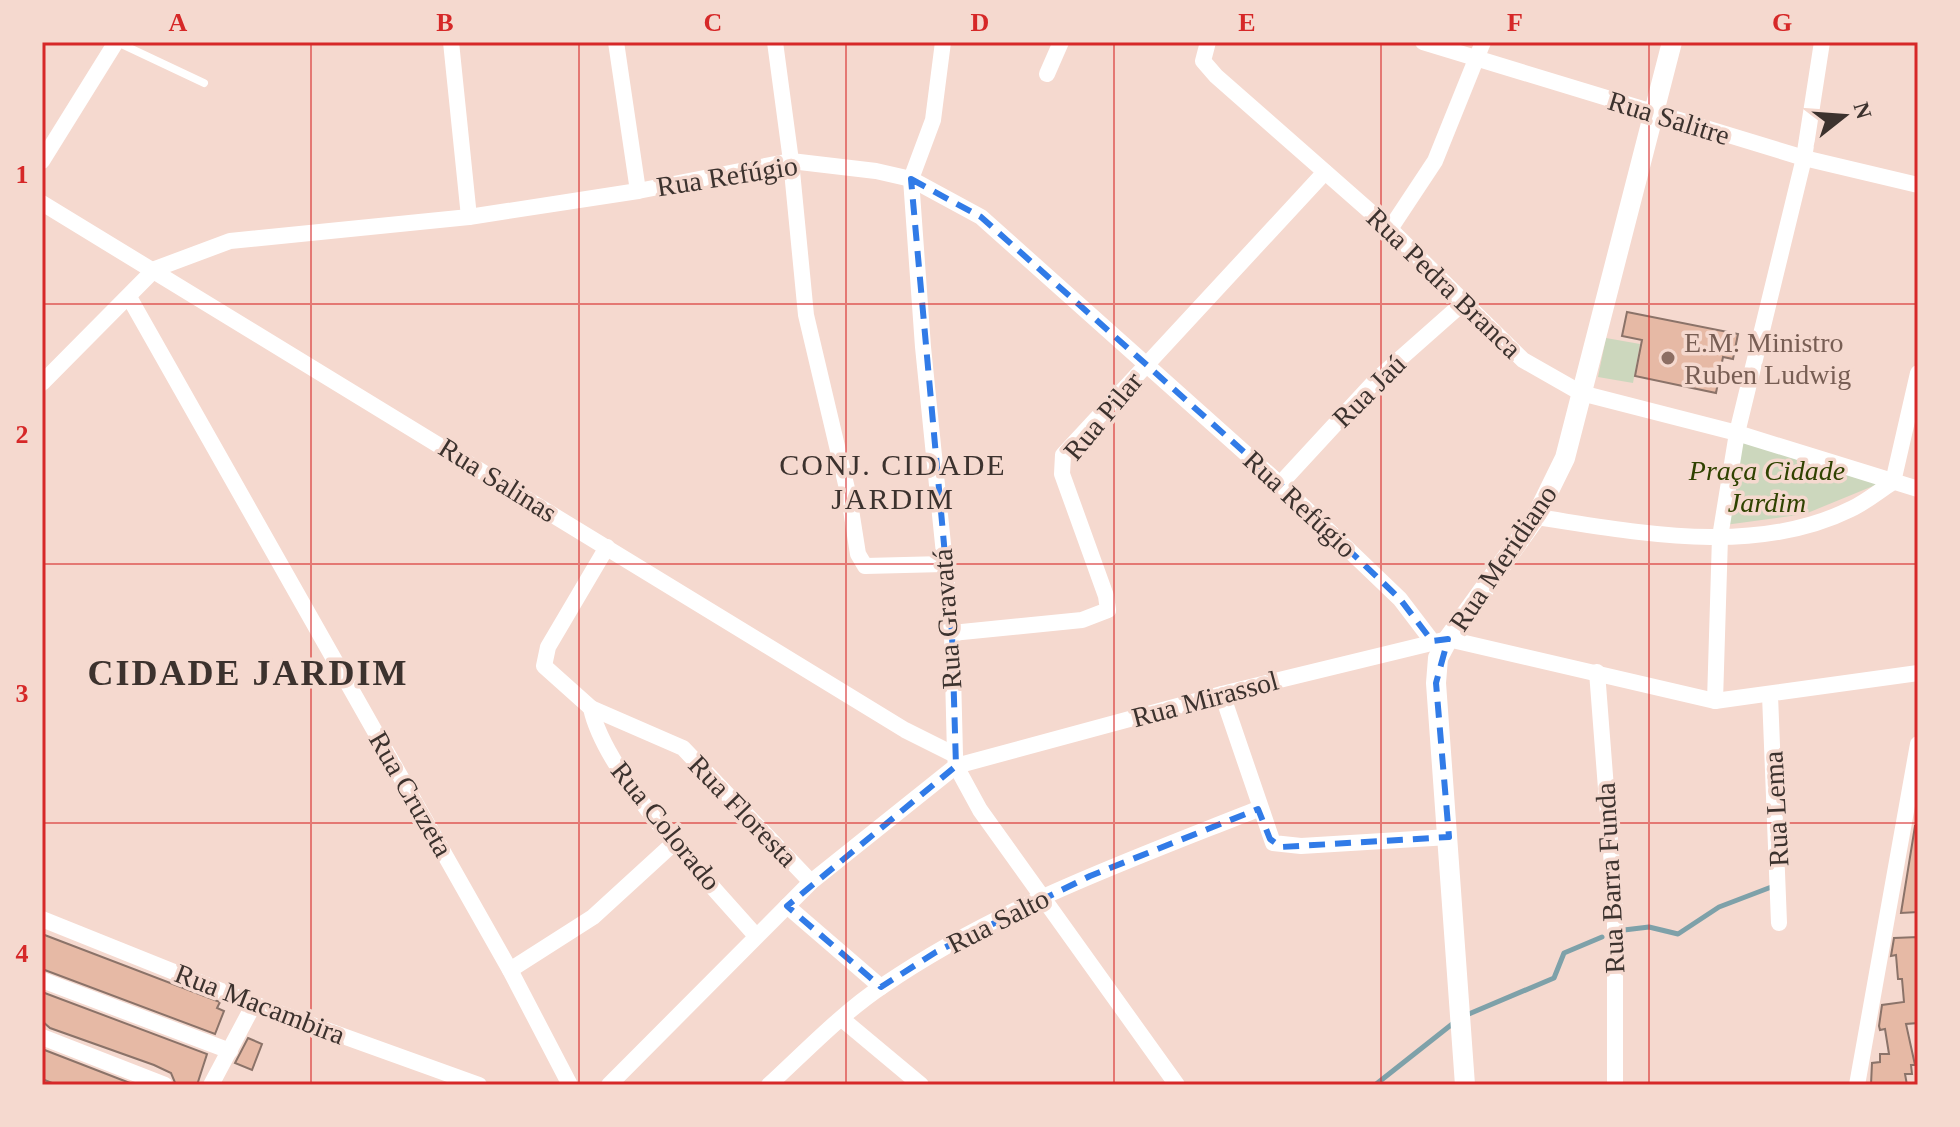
<svg xmlns="http://www.w3.org/2000/svg" width="1960" height="1127" font-family="Georgia,serif">
  <style>
    .green { fill: #ccd7bd }
    .lines { fill: none; stroke-linecap: round; stroke-linejoin: round }
    .stream { stroke: #7ea1a9; stroke-width: 5 }
    .building { fill: #e6b9a5; stroke: #8b7369; stroke-width: 2 }
    .service { stroke: #fff; stroke-width: 8 }
    .minor { stroke: #fff; stroke-width: 16 }
    .tertiary { stroke: #fff; stroke-width: 20 }
    .marked { fill: none; stroke: #317be7; stroke-width: 6; stroke-dasharray: 16 10; stroke-linejoin: round }
    .grid { fill: none; stroke: #d62828; stroke-width: 2; stroke-opacity: 0.55 }
    .education-dot { fill: #8d6e63; stroke: #f5d9cf; stroke-width: 3 }
    .labels { text-anchor: middle; dominant-baseline: central; stroke-width: 7; stroke-linejoin: round; paint-order: stroke }
    .street-label { font-size: 28px; fill: #3c322e; stroke: #f5d9cf }
    .education-label { font-size: 28px; fill: #785e54; stroke: #f5d9cf; text-anchor: start }
    .park-label { font-size: 28px; font-style: italic; fill: #2f4200; stroke: #f5d9cf }
    .neighbourhood-label { font-size: 30px; letter-spacing: 2px; fill: #3c322e; stroke: #f5d9cf }
    .district-label { font-size: 36px; font-weight: bold; letter-spacing: 2px; fill: #3c322e; stroke: #f5d9cf }
    .neatline { fill: none; stroke: #d62828; stroke-width: 3 }
    .grid-label { font-size: 26px; text-anchor: middle; font-weight: bold; fill: #d62828 }
  </style>
  <rect width="100%" height="100%" fill="#f5d9cf"/>
  <g class="green">
    <polygon points="1606,338 1640,344 1633,383 1598,377"/>
    <polygon points="1738,441 1878,484 1805,514 1725,525"/>
  </g>
  <g class="lines">
    <g class="stream">
      <polyline points="1624,930 1649,927 1678,934 1719,907 1774,886"/>
      <polyline points="1464,1016 1554,978 1564,953 1602,937"/>
      <polyline points="1375,1085 1456,1021"/>
    </g>
  </g>
  <g class="building">
    <polygon points="1627,312 1738,334 1733,359 1723,357 1716,393 1635,376 1642,340 1622,336"/>
    <polygon points="1915,826 1918,826 1918,912 1901,913"/>
    <polygon points="42,934 220,1002 217,1008 224,1011 215,1034 42,969"/>
    <polygon points="1918,937 1918,1023 1906,1024 1915,1065 1911,1065 1912,1074 1905,1074 1907,1085 1871,1085 1872,1063 1880,1062 1880,1054 1889,1054 1885,1029 1880,1030 1879,1026 1882,1005 1904,1002 1902,979 1898,979 1896,955 1891,956 1894,938"/>
    <polygon points="42,992 207,1054 197,1085 176,1085 171,1073 154,1065 50,1028 42,1021"/>
    <polygon points="248,1038 262,1044 252,1070 235,1063"/>
    <polygon points="42,1049 135,1085 57,1085 42,1079"/>
  </g>
  <g class="lines">
    <polyline class="service" points="117,42 204,83"/>
    <g class="minor">
      <polyline points="451,42 469,217"/>
      <polyline points="616,42 638,191"/>
      <polyline points="775,42 791,161 806,315 849,497 858,554 865,566 944,564"/>
      <polyline points="943,42 933,120 911,179 923,347 952,633 955,755 956,766 980,810 1177,1085"/>
      <polyline points="1208,42 1203,61 1216,76 1390,229 1523,360 1581,393 1737,433 1918,489"/>
      <polyline points="1423,42 1804,158 1918,185"/>
      <polyline points="1047,74 1061,42"/>
      <polyline points="42,161 116,42"/>
      <polyline points="42,203 905,730 955,755"/>
      <polyline points="1390,229 1435,161 1483,42"/>
      <polyline points="129,297 510,970 570,1085"/>
      <polyline points="42,383 155,269 230,241 469,217 638,191 791,161 876,171 911,179 981,217 1280,484 1400,599 1432,641"/>
      <polyline points="1280,484 1376,380 1463,303"/>
      <path d="M 1536,517 C 1637,532 1754,557 1851,509 C 1866,502 1879,491 1893,482 L 1918,373"/>
      <polyline points="607,547 548,647 544,666 591,708 683,748 811,882"/>
      <polyline points="952,633 1082,620 1108,610 1106,596 1062,474 1063,455 1325,172"/>
      <polyline points="1597,672 1615,905 1615,1085"/>
      <polyline points="1222,694 1273,843 1301,846 1449,837"/>
      <polyline points="1770,695 1779,923"/>
      <polyline points="1715,701 1720,537 1737,433 1804,158 1822,42"/>
      <path d="M 591,708 C 605,775 709,882 756,936"/>
      <polyline points="787,906 881,987"/>
      <polyline points="42,919 254,1004 479,1085"/>
      <polyline points="510,970 593,917 675,842"/>
      <polyline points="42,980 230,1051"/>
      <polyline points="842,1019 921,1085"/>
      <polyline points="42,1037 165,1085"/>
      <polyline points="211,1085 254,1004"/>
      <polyline points="609,1085 811,882 956,766 1222,694 1448,639 1715,701 1918,673"/>
      <path d="M 769,1085 C 806,1051 842,1013 884,985 C 998,907 1130,860 1258,809"/>
      <polyline points="1857,1085 1918,744"/>
    </g>
    <polyline class="tertiary" points="1465,1085 1436,683 1438,658 1448,639 1536,517 1565,458 1672,42"/>
  </g>
  <path class="marked" d="M 911,179 L 981,217 L 1280,484 L 1400,599 L 1432,641 L 1448,639 L 1436,683 L 1449,837 L 1281,847 L 1270,839 L 1258,809 L 1090,876 L 936,952 L 881,987 L 787,906 L 956,766 L 952,633 Z"/>
  <path class="grid" d="M 311,42 L 311,1085M 579,42 L 579,1085M 846,42 L 846,1085M 1114,42 L 1114,1085M 1381,42 L 1381,1085M 1649,42 L 1649,1085M 42,304 L 1918,304M 42,564 L 1918,564M 42,823 L 1918,823"/>
  <circle class="education-dot" cx="1668" cy="358" r="8"/>
  <g class="labels">
    <g class="street-label">
      <text transform="translate(1669 118) rotate(17)">Rua Salitre</text>
      <text transform="translate(727 176) rotate(-9)">Rua Refúgio</text>
      <text transform="translate(1444 283) rotate(44)">Rua Pedra Branca</text>
      <text transform="translate(1369 391) rotate(-45)">Rua Jaú</text>
      <text transform="translate(1103 416) rotate(-50)">Rua Pilar</text>
      <text transform="translate(498 480) rotate(32)">Rua Salinas</text>
      <text transform="translate(1300 504) rotate(43)">Rua Refúgio</text>
      <text transform="translate(1503 558) rotate(-56)">Rua Meridiano</text>
      <text transform="translate(947 619) rotate(-94)">Rua Gravatá</text>
      <text transform="translate(1205 699) rotate(-15)">Rua Mirassol</text>
      <text transform="translate(411 794) rotate(60)">Rua Cruzeta</text>
      <text transform="translate(1776 809) rotate(-93)">Rua Lema</text>
      <text transform="translate(743 811) rotate(46)">Rua Floresta</text>
      <text transform="translate(666 826) rotate(51)">Rua Colorado</text>
      <text transform="translate(1610 878) rotate(-93)">Rua Barra Funda</text>
      <text transform="translate(998 921) rotate(-27)">Rua Salto</text>
      <text transform="translate(260 1004) rotate(21)">Rua Macambira</text>
    </g>
    <g class="education-label">
      <text x="1684" y="342">E.M. Ministro<tspan x="1684" dy="32">Ruben Ludwig</tspan></text>
    </g>
    <g class="park-label">
      <text x="1767" y="470">Praça Cidade<tspan x="1767" dy="32">Jardim</tspan></text>
    </g>
    <g class="neighbourhood-label">
      <text x="893" y="464">CONJ. CIDADE<tspan x="893" dy="34">JARDIM</tspan></text>
    </g>
    <g class="district-label">
      <text x="248" y="673">CIDADE JARDIM</text>
    </g>
  </g>
  <rect width="1960" height="1127" fill="none" stroke="#f5d9cf" stroke-width="88"/>
  <g transform="translate(1844 116) rotate(73)" stroke="#f5d9cf" stroke-width="6" paint-order="stroke">
  <path d="M0-6L14 30L0 20L-14 30Z" fill="#3c322e"/>
  <text y="-12" font-size="22" font-weight="bold" text-anchor="middle" fill="#3c322e">N</text>
  </g>
  <rect x="44" y="44" width="1872" height="1039" class="neatline"/>
  <g class="grid-label">
    <text x="178" y="31">A</text>
    <text x="445" y="31">B</text>
    <text x="713" y="31">C</text>
    <text x="980" y="31">D</text>
    <text x="1247" y="31">E</text>
    <text x="1515" y="31">F</text>
    <text x="1782" y="31">G</text>
    <text x="22" y="183">1</text>
    <text x="22" y="443">2</text>
    <text x="22" y="702">3</text>
    <text x="22" y="962">4</text>
  </g>
</svg>
